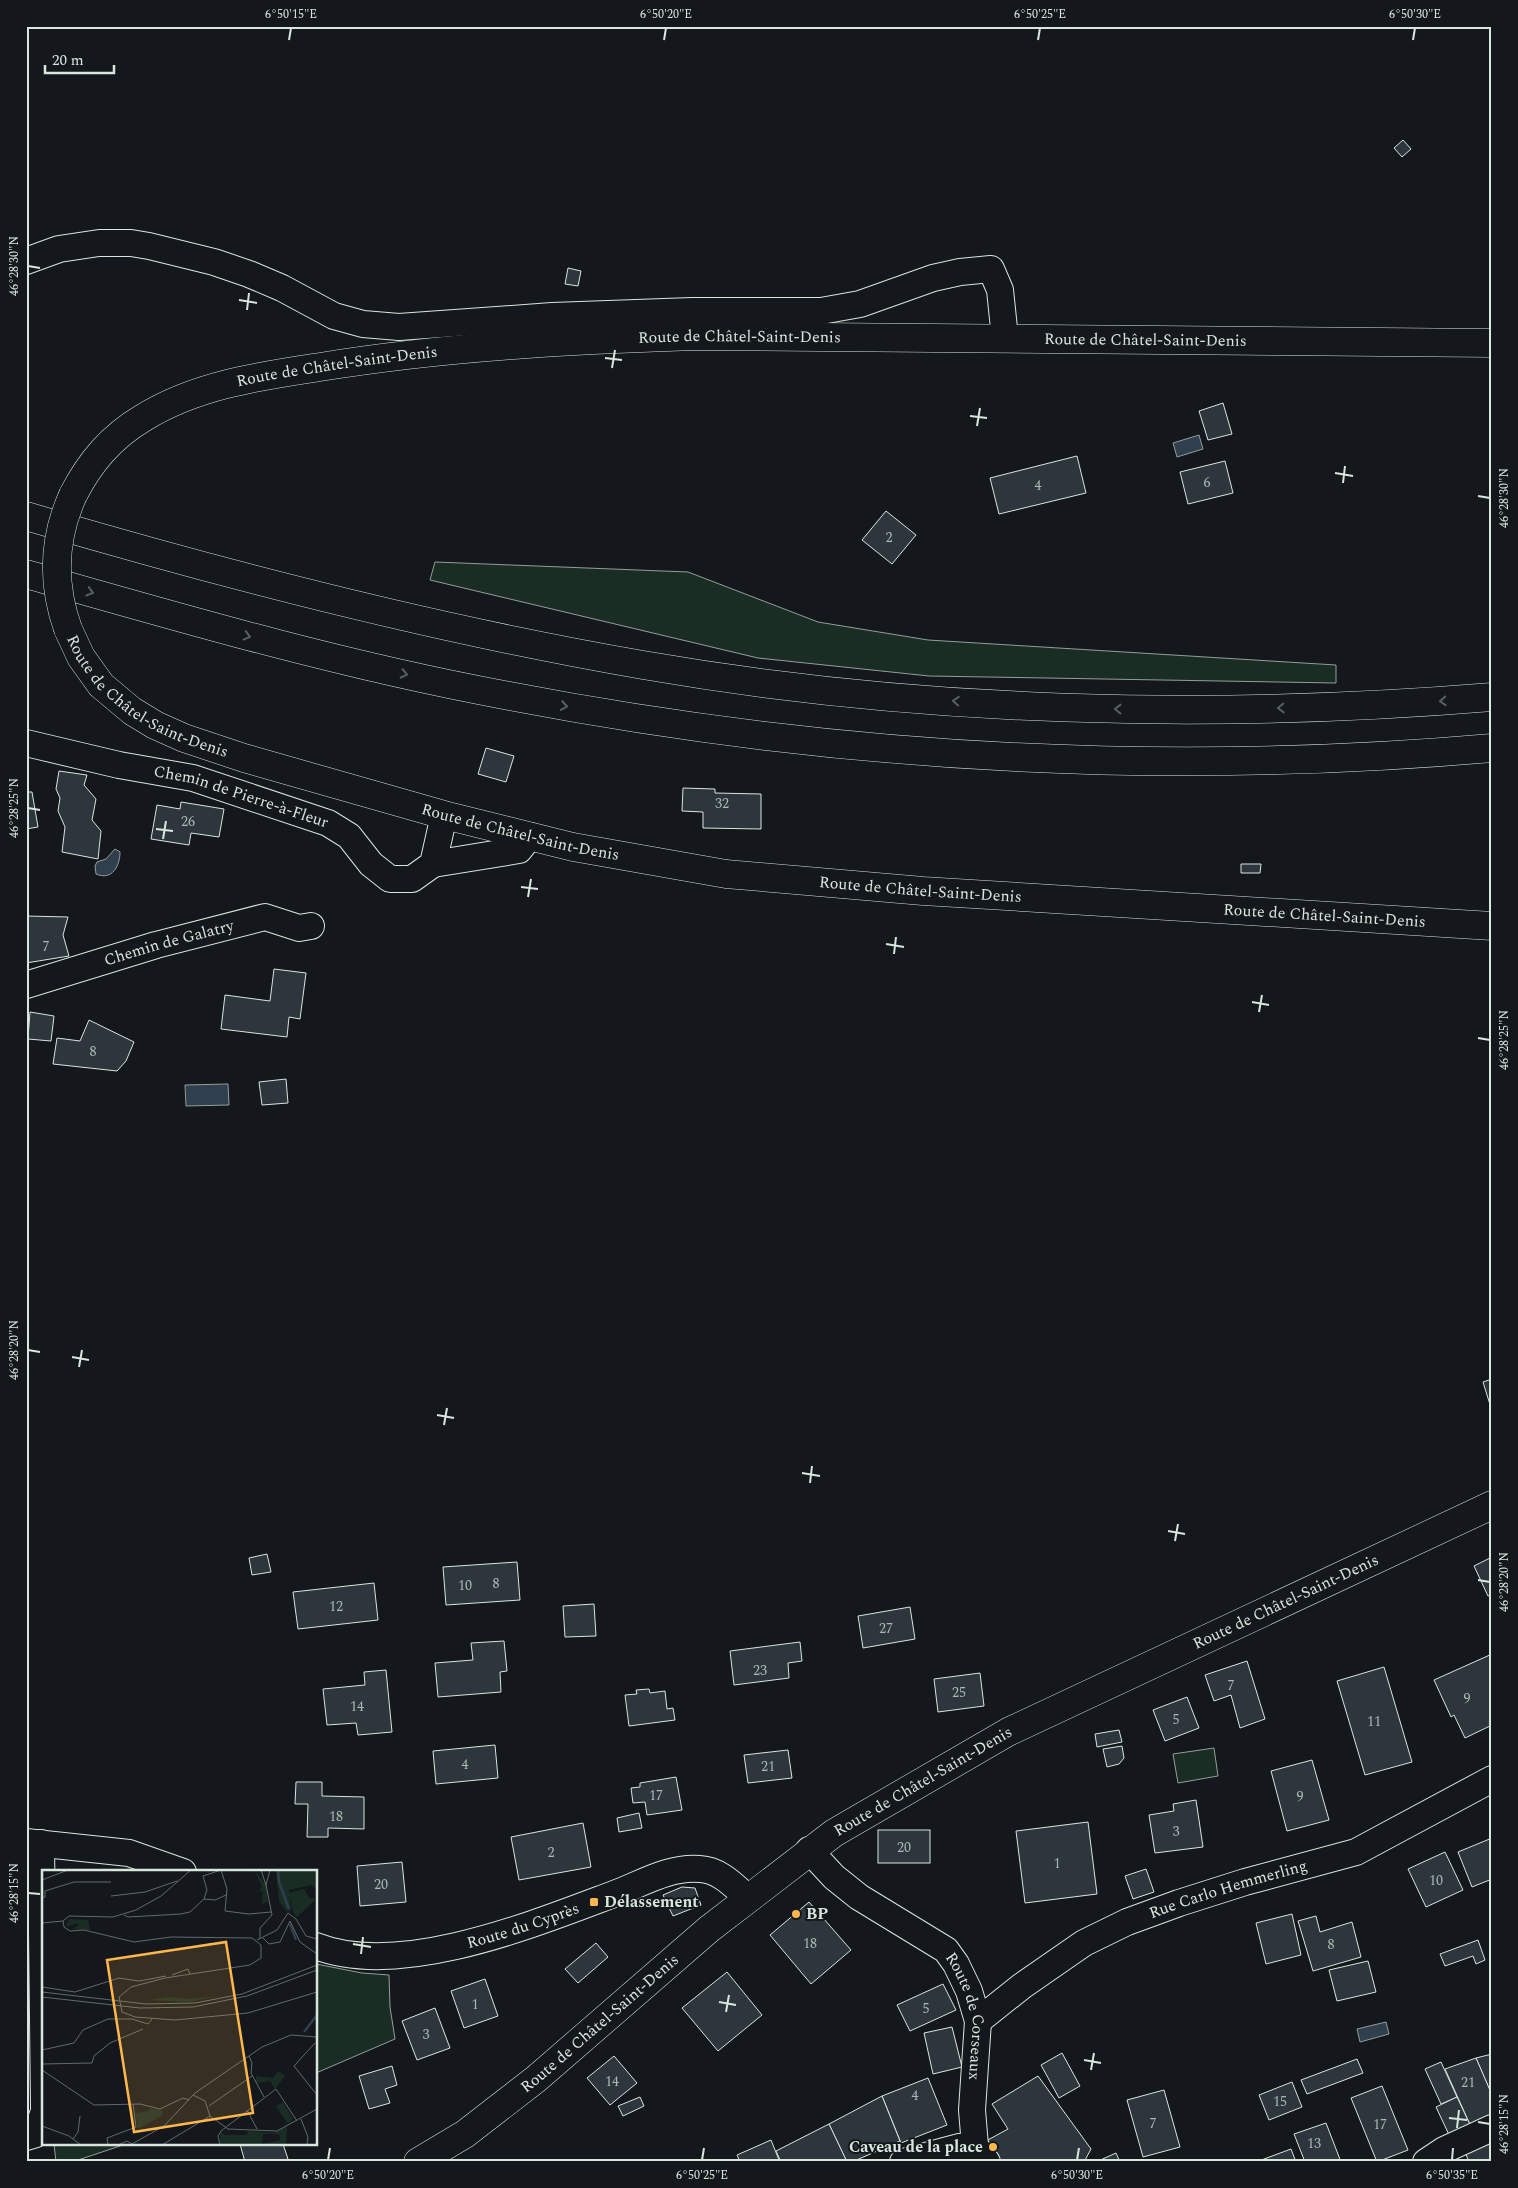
<svg xmlns="http://www.w3.org/2000/svg" width="1518" height="2188" font-family="Spectral,serif">
  <style>
    .green { fill: #1a2d24; stroke: #939e99 }
    .water { fill: #2f3f4d; stroke: #939e99 }
    .building { fill: #2c363c; stroke: #d8e6dc }
    .lines { fill: none; stroke-linecap: round; stroke-linejoin: round }
    .minor-casing { stroke: #d8e6dc; stroke-width: 28 }
    .major-casing { stroke: #d8e6dc; stroke-width: 29 }
    .highway-casing { stroke: #d8e6dc; stroke-width: 29 }
    .minor { stroke: #14181c; stroke-width: 26 }
    .major { stroke: #14181c; stroke-width: 28 }
    .highway { stroke: #14181c; stroke-width: 28 }
    .major-bridge-casing { stroke: #d8e6dc; stroke-width: 29; stroke-linecap: butt }
    .major-bridge { stroke: #14181c; stroke-width: 28 }
    .oneway { stroke: #59605f }
    .ticks { fill: none; stroke: #d8e6dc; stroke-width: 2 }
    .poi-dot { fill: #ffb74d; stroke: #14181c; stroke-width: 2 }
    .labels { text-anchor: middle; dominant-baseline: central; stroke-width: 4; stroke-linejoin: round; paint-order: stroke }
    .number-label { font-size: 14px; fill: #adbab4 }
    .street-label { font-size: 16px; fill: #d8e6dc; stroke: #14181c }
    .poi-label { font-size: 16px; font-weight: bold; fill: #d8e6dc; stroke: #14181c; text-anchor: start }
    .inset-river { fill: none; stroke: #2f3f4d; stroke-width: 2.5 }
    .inset-road { fill: none; stroke: #626a69; stroke-width: 1 }
    .view { fill: #ffb74d; fill-opacity: 0.15; stroke: #ffb74d; stroke-width: 2.5 }
    .inset-edge { fill: none; stroke: #d8e6dc; stroke-width: 2.5 }
    .neatline { fill: none; stroke: #d8e6dc; stroke-width: 2 }
    .ticks-label { font-size: 12px; text-anchor: middle; fill: #d8e6dc }
  </style>
  <rect width="100%" height="100%" fill="#14181c"/>
  <g class="green">
    <polygon points="435,562 688,572 818,622 928,640 1336,665 1336,683 929,676 758,658 430,580"/>
    <polygon points="1214,1748 1218,1776 1178,1783 1173,1754"/>
    <polygon points="316,1964 362,1973 389,1975 390,2007 395,2039 316,2073"/>
    <polygon points="54,2144 126,2144 72,2162 56,2162"/>
  </g>
  <g class="water">
    <polygon points="1199,435 1203,449 1177,457 1173,443"/>
    <path d="M 115,849 L 120,852 C 120,866 112,881 96,874 L 95,866 L 97,862 L 106,859 Z"/>
    <polygon points="228,1084 229,1105 186,1106 185,1085"/>
    <polygon points="1386,2022 1389,2034 1360,2042 1357,2029"/>
  </g>
  <g class="building">
    <polygon points="1403,140 1411,149 1402,157 1394,148"/>
    <polygon points="568,268 581,271 578,286 565,284"/>
    <polygon points="1223,403 1232,434 1208,440 1199,411"/>
    <polygon points="1077,456 1086,493 999,514 990,478"/>
    <polygon points="1225,461 1233,493 1188,504 1180,472"/>
    <polygon points="886,511 916,535 892,564 862,540"/>
    <polygon points="486,748 514,756 506,782 478,774"/>
    <polygon points="59,771 87,775 84,785 96,799 92,820 101,831 98,859 62,852 65,827 58,811 60,798 56,789"/>
    <polygon points="683,788 715,789 715,793 761,794 761,829 703,828 703,812 682,811"/>
    <polygon points="26,792 32,792 38,827 26,829"/>
    <polygon points="181,802 224,809 219,837 191,833 189,845 151,839 157,805 180,809"/>
    <polygon points="1241,864 1261,864 1260,873 1241,873"/>
    <polygon points="26,916 68,917 63,935 69,956 26,963"/>
    <polygon points="274,969 306,973 300,1019 289,1017 287,1037 221,1029 225,995 270,1001"/>
    <polygon points="30,1012 54,1016 51,1041 28,1039"/>
    <polygon points="89,1020 134,1042 126,1061 117,1071 53,1064 57,1038 80,1041"/>
    <polygon points="286,1079 288,1103 262,1105 259,1082"/>
    <polygon points="1492,1379 1492,1411 1483,1382"/>
    <polygon points="267,1554 271,1572 252,1575 249,1558"/>
    <polygon points="1492,1557 1492,1595 1488,1596 1474,1566"/>
    <polygon points="517,1562 520,1600 446,1605 443,1567"/>
    <polygon points="374,1583 378,1620 298,1629 293,1592"/>
    <polygon points="594,1604 596,1636 565,1637 563,1606"/>
    <polygon points="910,1607 915,1639 863,1648 858,1616"/>
    <polygon points="504,1641 507,1671 500,1672 501,1692 438,1697 435,1663 473,1660 471,1643"/>
    <polygon points="800,1642 802,1661 788,1663 789,1678 734,1685 730,1651"/>
    <polygon points="1492,1654 1492,1725 1465,1738 1454,1715 1451,1717 1434,1680"/>
    <polygon points="1247,1661 1265,1719 1240,1728 1231,1695 1214,1701 1205,1675"/>
    <polygon points="1384,1667 1412,1762 1365,1775 1337,1681"/>
    <polygon points="386,1670 392,1732 358,1735 356,1723 327,1725 323,1689 365,1685 364,1672"/>
    <polygon points="980,1673 984,1706 938,1712 934,1679"/>
    <polygon points="649,1689 650,1693 665,1691 667,1709 673,1708 675,1720 629,1726 625,1695 637,1694 636,1690"/>
    <polygon points="1187,1697 1199,1728 1165,1741 1153,1710"/>
    <polygon points="1119,1730 1122,1742 1097,1747 1095,1734"/>
    <polygon points="495,1745 498,1778 436,1784 433,1751"/>
    <polygon points="1122,1746 1124,1758 1119,1764 1107,1767 1103,1749"/>
    <polygon points="788,1750 792,1778 748,1783 744,1755"/>
    <polygon points="1312,1760 1329,1820 1287,1831 1271,1771"/>
    <polygon points="676,1777 682,1810 647,1815 645,1802 633,1803 631,1788 640,1787 640,1783"/>
    <polygon points="296,1782 322,1782 322,1796 364,1797 364,1829 328,1828 328,1837 307,1837 308,1804 295,1804"/>
    <polygon points="1196,1800 1203,1847 1155,1853 1149,1815 1174,1811 1173,1804"/>
    <polygon points="639,1813 642,1828 619,1832 617,1818"/>
    <polygon points="1088,1822 1097,1894 1025,1903 1016,1831"/>
    <polygon points="583,1823 591,1867 519,1880 511,1837"/>
    <rect x="878" y="1830" width="52" height="33"/>
    <polygon points="1492,1838 1492,1879 1472,1887 1458,1852"/>
    <polygon points="1445,1852 1463,1890 1426,1907 1408,1869"/>
    <polygon points="402,1862 406,1902 360,1906 357,1866"/>
    <polygon points="1146,1869 1154,1892 1133,1899 1125,1876"/>
    <polygon points="682,1887 695,1888 701,1905 673,1916 663,1895"/>
    <polygon points="809,1902 851,1950 811,1984 770,1935"/>
    <polygon points="1292,1914 1301,1955 1266,1964 1256,1923"/>
    <polygon points="1316,1916 1320,1932 1352,1922 1361,1957 1313,1971 1298,1921"/>
    <polygon points="1478,1940 1485,1960 1476,1964 1473,1956 1445,1966 1440,1954"/>
    <polygon points="596,1943 608,1957 578,1983 565,1969"/>
    <polygon points="1368,1961 1376,1992 1337,2001 1329,1970"/>
    <polygon points="727,1972 762,2015 718,2051 682,2008"/>
    <polygon points="485,1979 498,2016 464,2028 451,1991"/>
    <polygon points="943,1984 956,2010 910,2031 897,2005"/>
    <polygon points="435,2008 450,2048 417,2060 402,2021"/>
    <polygon points="952,2027 962,2067 933,2074 924,2033"/>
    <polygon points="1062,2053 1080,2086 1059,2098 1041,2065"/>
    <polygon points="1492,2054 1492,2095 1476,2058"/>
    <polygon points="614,2056 637,2083 610,2105 587,2078"/>
    <polygon points="1476,2058 1492,2095 1492,2119 1472,2129 1445,2069"/>
    <polygon points="1357,2059 1363,2073 1307,2094 1301,2080"/>
    <polygon points="1441,2062 1457,2097 1441,2104 1425,2069"/>
    <polygon points="392,2066 397,2085 385,2089 390,2103 369,2109 359,2076"/>
    <polygon points="1038,2076 1091,2149 1084,2162 1000,2162 986,2141 1008,2129 992,2104"/>
    <polygon points="928,2078 947,2125 901,2143 882,2096"/>
    <polygon points="1292,2082 1302,2107 1269,2120 1259,2095"/>
    <polygon points="1382,2086 1408,2150 1377,2162 1351,2098"/>
    <polygon points="1164,2090 1180,2147 1143,2157 1127,2100"/>
    <polygon points="882,2096 900,2141 852,2162 847,2162 829,2124"/>
    <polygon points="640,2097 644,2106 623,2116 618,2106"/>
    <polygon points="1457,2097 1472,2129 1451,2139 1436,2107"/>
    <polygon points="1326,2123 1341,2162 1305,2162 1294,2134"/>
    <polygon points="829,2124 847,2162 781,2162 776,2151"/>
    <polygon points="1492,2137 1492,2162 1469,2162 1464,2149"/>
    <polygon points="771,2140 779,2160 740,2162 737,2155"/>
    <polygon points="240,2144 283,2144 288,2159 277,2162 245,2162"/>
    <polygon points="1291,2149 1296,2162 1256,2162"/>
    <polygon points="1116,2153 1120,2162 1096,2162"/>
  </g>
  <g class="lines">
    <defs>
      <g id="minor">
        <polyline points="26,261 59,249 99,243 131,243 149,246 214,262 249,274 282,288 334,316 363,324 399,327 552,316 692,311 821,311 860,304 933,278 960,272 991,269 1000,290 1005,338"/>
        <path id="s1" d="M 26,743 L 119,765 L 193,778 L 328,823 L 349,836 L 371,864 L 390,879 L 412,879 L 433,864 L 444,815"/>
        <polyline points="433,864 519,850 530,836"/>
        <path id="s2" d="M 26,985 L 156,945 L 265,917 L 299,928 L 311,926"/>
        <polyline points="26,1842 129,1853 183,1872"/>
        <polyline points="41,1843 44,2106"/>
        <path id="s3" d="M 809,1850 L 834,1877 L 859,1897 L 946,1950 L 956,1964 L 969,1991 L 978,2021 L 972,2110 L 975,2146 L 987,2162"/>
        <path id="s4" d="M 316,1946 C 399,1979 534,1924 614,1894 C 641,1884 670,1866 700,1869 C 720,1870 734,1886 748,1898"/>
        <path id="s5" d="M 978,2021 L 1022,1986 L 1084,1943 L 1127,1922 L 1179,1903 L 1245,1882 L 1356,1852 L 1492,1779"/>
        <polyline points="26,2137 36,2134 44,2111"/>
        <polyline points="903,2162 959,2147 975,2146"/>
        <polyline points="1426,2162 1444,2150 1492,2128"/>
      </g>
      <g id="major">
        <path id="s6" d="M 73,495 C 90,462 111,437 143,418 C 196,385 260,376 320,367 C 444,347 569,340 694,336 L 1492,343"/>
        <path id="s7" d="M 68,629 L 81,657 L 101,685 L 132,711 L 155,725 L 184,738 L 244,758 L 444,815 L 573,847 L 726,874 L 923,891 L 1492,926"/>
        <path id="s8" d="M 418,2162 L 465,2134 L 536,2079 L 709,1929 L 834,1833 L 1008,1732 L 1492,1505"/>
      </g>
      <g id="highway">
        <path d="M 26,516 C 229,576 434,629 643,665 C 920,713 1212,720 1492,697"/>
        <path d="M 26,574 C 184,619 342,665 504,695 C 830,758 1161,777 1492,748"/>
      </g>
    </defs>
    <use href="#minor" class="minor-casing"/>
    <use href="#major" class="major-casing"/>
    <use href="#highway" class="highway-casing"/>
    <use href="#minor" class="minor"/>
    <use href="#major" class="major"/>
    <use href="#highway" class="highway"/>
    <defs>
      <path id="major-bridge" d="M 68,629 C 52,584 53,539 73,495"/>
    </defs>
    <use href="#major-bridge" class="major-bridge-casing"/>
    <use href="#major-bridge" class="major-bridge"/>
  </g>
  <defs><path id="oneway-chevron" d="M-2-3.5L2.5 0L-2 3.5" fill="none" stroke-width="1.6" stroke-linecap="round" stroke-linejoin="round" transform="scale(1.25)"/></defs>
  <g class="oneway">
    <use href="#oneway-chevron" transform="translate(90 592) rotate(16)"/>
    <use href="#oneway-chevron" transform="translate(247 636) rotate(15)"/>
    <use href="#oneway-chevron" transform="translate(404 674) rotate(13)"/>
    <use href="#oneway-chevron" transform="translate(956 701) rotate(-176)"/>
    <use href="#oneway-chevron" transform="translate(1443 701) rotate(177)"/>
    <use href="#oneway-chevron" transform="translate(564 706) rotate(10)"/>
    <use href="#oneway-chevron" transform="translate(1281 708) rotate(179)"/>
    <use href="#oneway-chevron" transform="translate(1118 709) rotate(-179)"/>
  </g>
  <path class="ticks" d="M 289,40 L 291,28M 664,40 L 666,28M 1038,40 L 1040,28M 1413,40 L 1415,28M 28,266 L 40,268M 239,300 L 257,303M 247,310 L 249,293M 605,358 L 622,360M 612,368 L 615,350M 970,416 L 987,418M 977,426 L 980,408M 1335,473 L 1353,476M 1343,483 L 1345,466M 1478,496 L 1490,498M 28,808 L 40,810M 156,829 L 173,831M 163,839 L 166,821M 521,887 L 538,889M 528,897 L 531,879M 886,944 L 904,947M 894,954 L 896,937M 1252,1002 L 1269,1005M 1259,1012 L 1262,995M 1478,1038 L 1490,1040M 28,1350 L 40,1352M 72,1357 L 89,1360M 79,1367 L 82,1350M 437,1415 L 454,1418M 444,1425 L 447,1408M 802,1473 L 820,1476M 810,1483 L 812,1466M 1168,1531 L 1185,1534M 1175,1541 L 1178,1524M 1478,1580 L 1490,1582M 28,1893 L 40,1894M 353,1944 L 371,1947M 361,1954 L 363,1937M 719,2002 L 736,2005M 726,2012 L 729,1995M 1084,2060 L 1101,2063M 1091,2070 L 1094,2053M 1449,2118 L 1467,2120M 1478,2122 L 1490,2124M 1457,2128 L 1459,2110M 328,2160 L 330,2148M 702,2160 L 704,2148M 1077,2160 L 1079,2148M 1452,2160 L 1453,2148"/>
  <g class="poi-dot">
    <rect x="589" y="1897" width="10" height="10" rx="2.5"/>
    <circle cx="796" cy="1914" r="5"/>
    <circle cx="993" cy="2147" r="5"/>
  </g>
  <g class="labels">
    <g class="number-label">
      <text x="1207" y="482">6</text>
      <text x="1038" y="485">4</text>
      <text x="889" y="537">2</text>
      <text x="722" y="803">32</text>
      <text x="188" y="821">26</text>
      <text x="46" y="946">7</text>
      <text x="93" y="1051">8</text>
      <text x="496" y="1583">8</text>
      <text x="465" y="1585">10</text>
      <text x="336" y="1606">12</text>
      <text x="886" y="1628">27</text>
      <text x="760" y="1670">23</text>
      <text x="1231" y="1685">7</text>
      <text x="959" y="1692">25</text>
      <text x="1467" y="1698">9</text>
      <text x="357" y="1706">14</text>
      <text x="1176" y="1719">5</text>
      <text x="1374" y="1721">11</text>
      <text x="465" y="1764">4</text>
      <text x="768" y="1766">21</text>
      <text x="656" y="1795">17</text>
      <text x="1300" y="1796">9</text>
      <text x="336" y="1816">18</text>
      <text x="1176" y="1831">3</text>
      <text x="904" y="1847">20</text>
      <text x="551" y="1852">2</text>
      <text x="1057" y="1863">1</text>
      <text x="1436" y="1880">10</text>
      <text x="381" y="1884">20</text>
      <text x="810" y="1943">18</text>
      <text x="1331" y="1944">8</text>
      <text x="475" y="2004">1</text>
      <text x="926" y="2008">5</text>
      <text x="426" y="2034">3</text>
      <text x="612" y="2081">14</text>
      <text x="1468" y="2082">21</text>
      <text x="915" y="2095">4</text>
      <text x="1280" y="2101">15</text>
      <text x="1153" y="2123">7</text>
      <text x="1380" y="2124">17</text>
      <text x="1314" y="2143">13</text>
    </g>
    <g class="street-label">
      <text stroke="none"><textPath href="#s6" startOffset="712">Route de Châtel-Saint-Denis</textPath></text>
      <text stroke="none"><textPath href="#s6" startOffset="1118">Route de Châtel-Saint-Denis</textPath></text>
      <text stroke="none"><textPath href="#s6" startOffset="308">Route de Châtel-Saint-Denis</textPath></text>
      <text stroke="none"><textPath href="#s7" startOffset="109">Route de Châtel-Saint-Denis</textPath></text>
      <text stroke="none"><textPath href="#s1" startOffset="222">Chemin de Pierre-à-Fleur</textPath></text>
      <text stroke="none"><textPath href="#s7" startOffset="514">Route de Châtel-Saint-Denis</textPath></text>
      <text stroke="none"><textPath href="#s7" startOffset="919">Route de Châtel-Saint-Denis</textPath></text>
      <text stroke="none"><textPath href="#s7" startOffset="1324">Route de Châtel-Saint-Denis</textPath></text>
      <text stroke="none"><textPath href="#s2" startOffset="149">Chemin de Galatry</textPath></text>
      <text stroke="none"><textPath href="#s8" startOffset="1039">Route de Châtel-Saint-Denis</textPath></text>
      <text stroke="none"><textPath href="#s8" startOffset="634">Route de Châtel-Saint-Denis</textPath></text>
      <text stroke="none"><textPath href="#s5" startOffset="286">Rue Carlo Hemmerling</textPath></text>
      <text stroke="none"><textPath href="#s4" startOffset="212">Route du Cyprès</textPath></text>
      <text stroke="none"><textPath href="#s3" startOffset="242">Route de Corseaux</textPath></text>
      <text stroke="none"><textPath href="#s8" startOffset="229">Route de Châtel-Saint-Denis</textPath></text>
    </g>
    <g class="poi-label">
      <text x="604" y="1902">Délassement</text>
      <text x="806" y="1914">BP</text>
      <text x="983" y="2147" text-anchor="end">Caveau de la place</text>
    </g>
  </g>
  <g transform="translate(42 1870)">
    <rect width="275" height="275" fill="#14181c"/>
    <path d="M 212,0 L 224,15 L 226,32 L 220,34 L 221,21 L 217,22 L 220,16 ZM 234,0 L 275,0 L 275,20 L 269,15 L 247,20 L 249,40 L 245,42 L 237,31 ZM 262,19 L 267,28 L 274,29 L 255,47 L 251,42 L 247,23 ZM 27,49 L 46,50 L 48,60 L 30,59 L 36,56 L 36,53 L 24,57 ZM 178,126 L 146,132 L 106,130 L 126,127 L 146,129 ZM 236,201 L 243,206 L 233,219 L 228,211 L 214,213 L 214,206 L 231,208 ZM 241,232 L 251,249 L 246,254 L 234,236 ZM 107,238 L 120,240 L 121,245 L 96,259 L 93,243 L 107,241 ZM 245,256 L 244,275 L 179,275 L 178,270 L 179,261 L 182,265 L 205,265 L 206,261 L 232,263 ZM 221,264 L 237,264 L 238,270 L 220,274 Z" fill="#1a2d24" fill-rule="evenodd"/>
    <path class="inset-river" d="M 236,0 L 237,12 L 247,39M 248,54 L 254,70M 262,162 L 275,145"/>
    <path class="inset-road" d="M 149,0 L 119,26 L 94,40 L 71,47 L 27,46 L 21,51 L 22,57 L 28,61 L 42,60 L 92,72 L 129,67 L 210,68 L 219,75 L 219,88 L 208,95 L 123,108 L 89,117 L 77,127 L 80,142 L 93,147 L 133,150 L 206,143 L 275,122M 219,0 L 224,15M 0,10 L 26,0M 69,26 L 103,22 L 135,11M 0,28 L 3,27 L 3,21 L 32,12 L 69,12M 162,29 L 165,20 L 161,6 L 179,0 L 185,19 L 183,41 L 207,44 L 229,42M 82,45 L 86,47 L 139,44 L 148,42 L 162,29 L 173,30 L 184,25M 0,53 L 21,51M 221,68 L 227,74 L 238,72 L 248,51 L 258,72 L 275,84M 218,69 L 218,58 L 230,45 L 224,15 L 228,0M 215,70 L 235,60 L 246,43 L 254,49 L 264,66 L 275,69M 130,105 L 146,99 L 148,104M 0,117 L 33,122 L 77,108 L 97,111 L 124,106M 0,122 L 104,134 L 153,133 L 200,124 L 275,95M 0,127 L 98,138 L 151,137 L 205,126 L 275,100M 273,173 L 252,196 L 275,225M 0,180 L 32,173 L 41,160 L 66,149 L 90,149 L 106,154 L 110,149M 207,186 L 210,193 L 209,203 L 222,227M 0,194 L 50,193 L 52,186 L 68,173 L 101,159M 0,200 L 52,235 L 98,234 L 118,239 L 141,228 L 147,230M 151,225 L 163,231 L 168,246 L 186,259 L 235,261 L 275,239M 167,236 L 210,206M 205,240 L 215,259M 259,249 L 266,267 L 265,275M 0,256 L 27,266 L 39,275M 31,269 L 36,262 L 38,246M 66,275 L 65,268 L 94,257 L 91,234M 76,275 L 85,271 L 90,274M 88,275 L 122,256 L 153,223 L 220,177 L 249,165 L 275,167M 120,275 L 168,246M 178,275 L 176,266 L 179,261 L 234,219 L 255,251"/>
    <path class="view" d="M 184,72 L 211,243 L 92,262 L 65,90 Z"/>
    <rect width="275" height="275" class="inset-edge"/>
  </g>
  <rect width="1518" height="2188" fill="none" stroke="#14181c" stroke-width="55"/>
  <path d="M45 65v8h69v-8" fill="none" stroke="#d8e6dc" stroke-width="2.5"/>
  <text x="52" y="65" font-size="15" fill="#d8e6dc" stroke="#14181c" stroke-width="4" paint-order="stroke">20 m</text>
  <rect x="28" y="28" width="1462" height="2132" class="neatline"/>
  <g class="ticks-label">
    <text x="291" y="18">6°50'15"E</text>
    <text x="666" y="18">6°50'20"E</text>
    <text x="1040" y="18">6°50'25"E</text>
    <text x="1415" y="18">6°50'30"E</text>
    <text transform="translate(14 266) rotate(-90)" y="4">46°28'30"N</text>
    <text transform="translate(1504 498) rotate(-90)" y="4">46°28'30"N</text>
    <text transform="translate(14 808) rotate(-90)" y="4">46°28'25"N</text>
    <text transform="translate(1504 1040) rotate(-90)" y="4">46°28'25"N</text>
    <text transform="translate(14 1350) rotate(-90)" y="4">46°28'20"N</text>
    <text transform="translate(1504 1582) rotate(-90)" y="4">46°28'20"N</text>
    <text transform="translate(14 1893) rotate(-90)" y="4">46°28'15"N</text>
    <text transform="translate(1504 2124) rotate(-90)" y="4">46°28'15"N</text>
    <text x="328" y="2179">6°50'20"E</text>
    <text x="702" y="2179">6°50'25"E</text>
    <text x="1077" y="2179">6°50'30"E</text>
    <text x="1452" y="2179">6°50'35"E</text>
  </g>
</svg>
